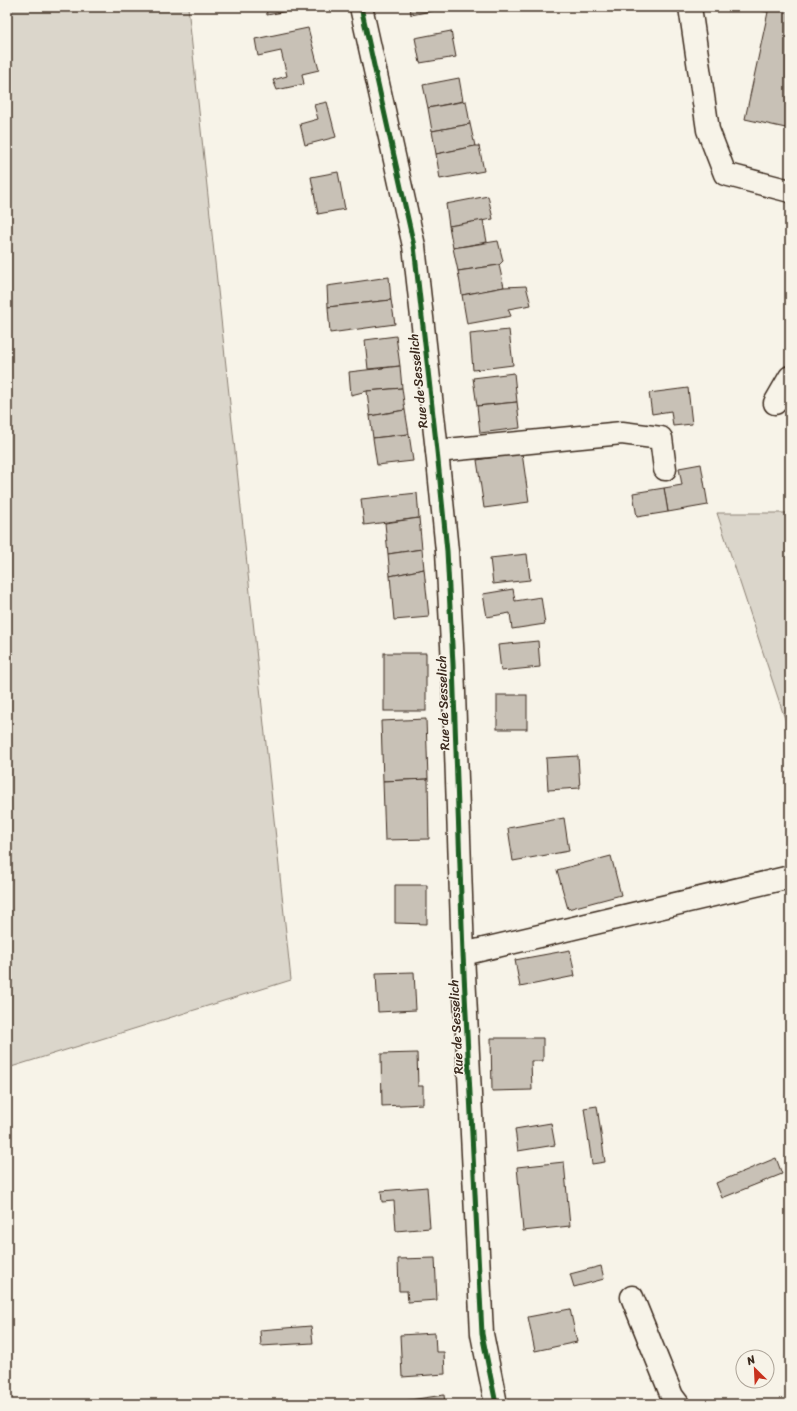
<svg xmlns="http://www.w3.org/2000/svg" width="797" height="1411" font-family="Sriracha,sans-serif">
  <style>
    .green { fill: #dbd6cb; stroke: #8b8074 }
    .building { fill: #c8c1b6; stroke: #3b2a1e }
    .lines { fill: none; stroke-linecap: round; stroke-linejoin: round }
    .minor-casing { stroke: #3b2a1e; stroke-width: 25 }
    .minor { stroke: #f7f3e8; stroke-width: 22 }
    .cycleway-casing { stroke: #f7f3e8; stroke-width: 8 }
    .cycleway { stroke: #1b5e20; stroke-width: 5 }
    .labels { text-anchor: middle; dominant-baseline: central; stroke-width: 3; stroke-linejoin: round; paint-order: stroke }
    .street-label { font-size: 13px; fill: #3b2a1e; stroke: #f7f3e8 }
  </style>
  <rect width="100%" height="100%" fill="#f7f3e8"/>
  <filter id="ink" filterUnits="userSpaceOnUse"><feTurbulence type="fractalNoise" baseFrequency=".025" numOctaves="2"/><feDisplacementMap in="SourceGraphic" scale="8" xChannelSelector="R" yChannelSelector="G"/><feConvolveMatrix kernelMatrix="1 2 1 2 8 2 1 2 1" color-interpolation-filters="sRGB"/></filter>
  <g filter="url(#ink)">
    <g class="green">
      <polygon points="7,7 188,7 291,980 8,1068"/>
      <polygon points="717,513 790,513 790,734"/>
    </g>
    <g class="building">
      <polygon points="266,7 287,7 288,11 267,15"/>
      <polygon points="410,7 452,7 411,15"/>
      <polygon points="747,7 790,7 790,129 745,119 768,12"/>
      <polygon points="308,28 319,70 302,74 304,84 277,90 273,80 287,76 281,51 258,56 255,39"/>
      <polygon points="451,31 456,57 420,63 415,38"/>
      <polygon points="459,78 463,101 428,108 423,85"/>
      <polygon points="466,101 470,124 432,131 428,108"/>
      <polygon points="327,102 336,137 305,145 300,124 318,119 314,105"/>
      <polygon points="470,124 475,146 436,154 432,131"/>
      <polygon points="475,146 479,146 484,171 440,179 436,154"/>
      <polygon points="338,172 345,209 318,214 311,177"/>
      <polygon points="488,196 493,219 449,226 446,204"/>
      <polygon points="483,220 487,242 453,248 449,226"/>
      <polygon points="498,241 503,261 499,265 458,271 453,248"/>
      <polygon points="499,265 504,287 462,295 458,271"/>
      <polygon points="389,277 391,300 328,307 327,286"/>
      <polygon points="526,286 531,305 508,309 511,316 467,324 462,295 504,287"/>
      <polygon points="391,300 395,324 330,333 328,307"/>
      <polygon points="509,330 513,365 473,370 470,334"/>
      <polygon points="396,336 400,366 368,369 365,340"/>
      <polygon points="400,366 402,388 367,391 351,395 349,372"/>
      <polygon points="514,373 517,402 477,406 473,378"/>
      <polygon points="402,388 405,410 370,416 367,391"/>
      <polygon points="688,388 692,424 673,426 671,411 652,414 649,393"/>
      <polygon points="517,402 520,428 480,433 477,406"/>
      <polygon points="405,410 409,434 373,438 370,416"/>
      <polygon points="409,434 413,461 377,465 373,438"/>
      <polygon points="522,453 529,502 484,508 477,460"/>
      <polygon points="701,464 708,505 668,512 664,488 682,485 679,468"/>
      <polygon points="664,488 668,512 637,517 633,493"/>
      <polygon points="417,493 419,518 364,525 361,499"/>
      <polygon points="419,518 422,549 388,554 385,523"/>
      <polygon points="422,549 424,569 390,576 388,554"/>
      <polygon points="527,554 530,580 493,584 490,558"/>
      <polygon points="424,569 429,617 394,620 390,576"/>
      <polygon points="513,589 515,601 541,597 545,624 512,629 510,613 487,617 483,594"/>
      <polygon points="538,641 540,667 501,671 498,645"/>
      <rect x="384" y="653" width="42" height="58"/>
      <rect x="497" y="695" width="30" height="34"/>
      <polygon points="426,719 428,779 383,781 381,721"/>
      <polygon points="578,756 580,788 548,790 546,758"/>
      <polygon points="428,779 429,839 385,840 383,781"/>
      <polygon points="564,818 569,851 513,861 508,828"/>
      <polygon points="611,856 621,895 568,909 557,870"/>
      <polygon points="395,885 427,885 427,924 395,923"/>
      <polygon points="570,950 575,976 520,987 515,960"/>
      <polygon points="414,972 416,1010 378,1012 376,973"/>
      <polygon points="491,1038 543,1038 543,1061 531,1061 532,1090 492,1091"/>
      <polygon points="417,1053 418,1086 423,1086 423,1104 382,1106 381,1054"/>
      <polygon points="597,1106 605,1162 592,1164 584,1108"/>
      <polygon points="551,1123 555,1145 518,1151 515,1129"/>
      <polygon points="776,1158 782,1174 722,1198 716,1183"/>
      <polygon points="564,1162 570,1226 523,1231 517,1167"/>
      <polygon points="427,1187 430,1228 396,1231 394,1201 382,1202 381,1191"/>
      <polygon points="435,1258 437,1300 408,1302 407,1291 399,1291 398,1259"/>
      <polygon points="601,1266 604,1279 574,1287 570,1274"/>
      <polygon points="570,1309 577,1342 535,1351 528,1317"/>
      <polygon points="311,1326 313,1343 261,1346 260,1330"/>
      <polygon points="435,1333 436,1352 444,1352 445,1374 402,1377 400,1335"/>
      <polygon points="444,1395 445,1404 403,1404 403,1401"/>
    </g>
    <g class="lines">
      <defs>
        <g id="minor">
          <polyline points="361,7 414,246 437,451 447,551 453,664 463,954 482,1334 496,1404"/>
          <polyline points="690,7 708,130 725,174 790,191"/>
          <polyline points="775,403 790,377"/>
          <polyline points="437,451 622,433 661,438 665,469"/>
          <polyline points="463,954 790,877"/>
          <polyline points="632,1297 672,1396 678,1404"/>
        </g>
      </defs>
      <use href="#minor" class="minor-casing"/>
      <use href="#minor" class="minor"/>
      <defs>
        <polyline id="cycleway" points="361,7 414,246 437,451 447,551 453,664 463,954 482,1334 496,1404"/>
      </defs>
      <use href="#cycleway" class="cycleway-casing"/>
      <use href="#cycleway" class="cycleway"/>
    </g>
  </g>
  <g class="labels">
    <g class="street-label">
      <text transform="translate(418 381) rotate(-96)">Rue de Sesselich</text>
      <text transform="translate(443 703) rotate(-92)">Rue de Sesselich</text>
      <text transform="translate(456 1027) rotate(-93)">Rue de Sesselich</text>
    </g>
  </g>
  <rect width="797" height="1411" fill="none" stroke="#f7f3e8" stroke-width="24"/>
  <rect x="12" y="12" width="773" height="1387" fill="none" stroke="#3b2a1e" stroke-width="1.5" filter="url(#ink)"/>
  <g transform="translate(755 1369) rotate(336)"><circle r="19" fill="#f7f3e8" stroke="#aca397"/>
  <path d="M0-3L7 15L0 10L-7 15Z" fill="#c8321e"/>
  <text y="-6" font-size="11" font-weight="bold" text-anchor="middle" fill="#3b2a1e">N</text>
  </g>
</svg>
